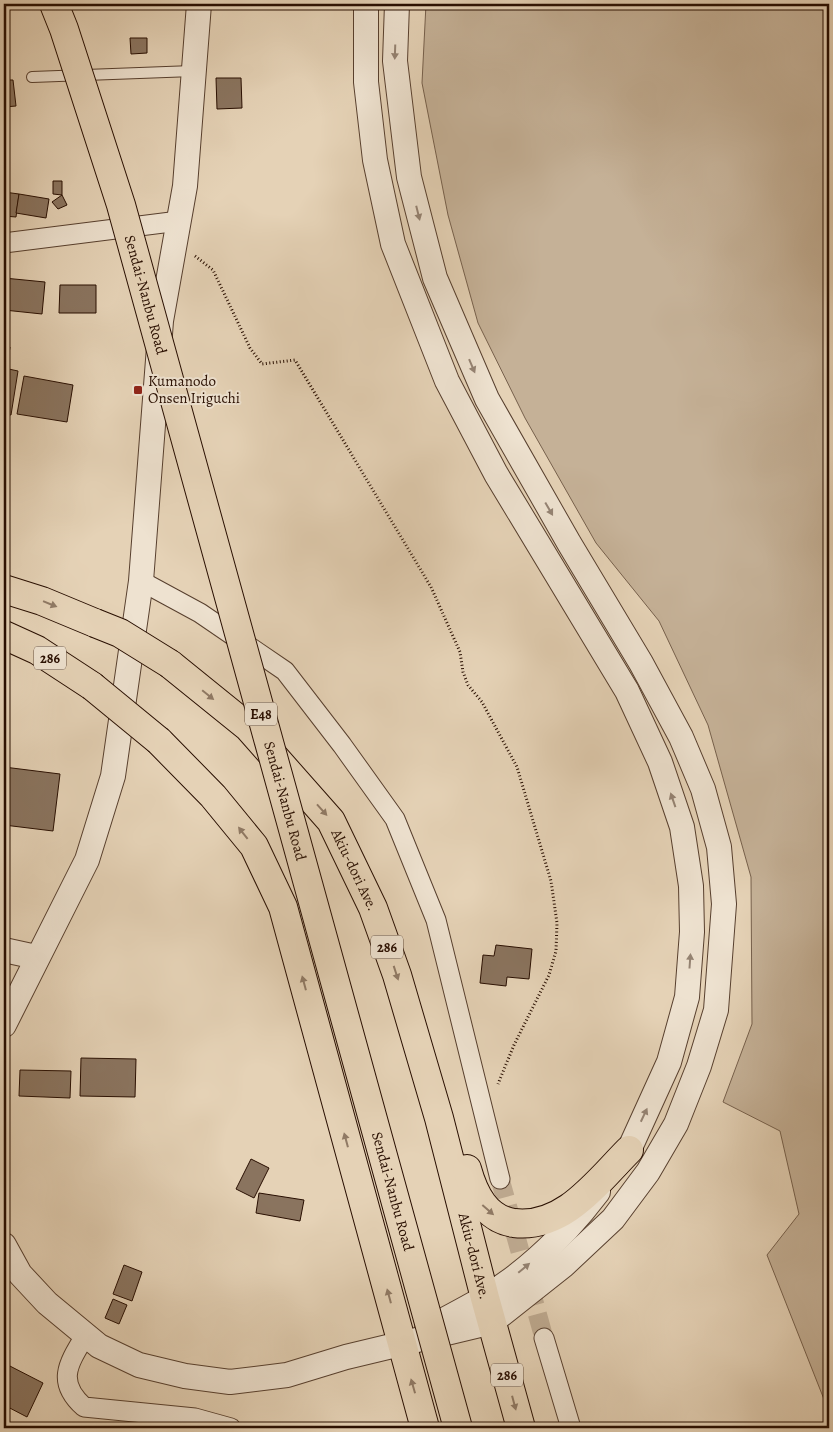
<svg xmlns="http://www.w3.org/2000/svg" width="833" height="1432" font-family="Alegreya,serif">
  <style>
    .green { fill: #c5b197; stroke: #76604c }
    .building { fill: #8a745f; stroke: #280e01 }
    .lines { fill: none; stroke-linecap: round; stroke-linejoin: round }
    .minor-tunnel { stroke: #bfab92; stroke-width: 19; stroke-dasharray: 19 9; stroke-linecap: butt }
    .service-casing { stroke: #573f2e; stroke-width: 12 }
    .minor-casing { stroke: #573f2e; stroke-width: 21 }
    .tertiary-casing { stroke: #573f2e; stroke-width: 26 }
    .trunk-casing { stroke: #280e01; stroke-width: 30 }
    .path { stroke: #280e01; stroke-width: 3; stroke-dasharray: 1 2.5; stroke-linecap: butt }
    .service { stroke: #eee2d0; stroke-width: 10 }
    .minor { stroke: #eee2d0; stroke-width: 19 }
    .tertiary { stroke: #eee2d0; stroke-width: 24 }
    .trunk { stroke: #e5d2b6; stroke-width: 28 }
    .trunk-bridge-casing { stroke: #280e01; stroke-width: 30; stroke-linecap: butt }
    .motorway-bridge-casing { stroke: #280e01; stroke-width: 30; stroke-linecap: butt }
    .trunk-bridge { stroke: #e5d2b6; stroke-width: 28 }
    .motorway-bridge { stroke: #e5d2b6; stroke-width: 28 }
    .oneway { fill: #958373 }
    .oneway2 { fill: #907a65 }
    .poi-dot { fill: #8f2418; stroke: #eee2d0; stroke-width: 2 }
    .labels { text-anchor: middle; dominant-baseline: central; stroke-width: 4; stroke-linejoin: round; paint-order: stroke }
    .shield { fill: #eee2d0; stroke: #634e3f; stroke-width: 1 }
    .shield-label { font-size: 14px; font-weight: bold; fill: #280e01 }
    .street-label { font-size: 15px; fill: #280e01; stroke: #eee2d0 }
    .poi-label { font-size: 15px; fill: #280e01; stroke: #eee2d0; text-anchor: start }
  </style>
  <rect width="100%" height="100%" fill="#e5d2b6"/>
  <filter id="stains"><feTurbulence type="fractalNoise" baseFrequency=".004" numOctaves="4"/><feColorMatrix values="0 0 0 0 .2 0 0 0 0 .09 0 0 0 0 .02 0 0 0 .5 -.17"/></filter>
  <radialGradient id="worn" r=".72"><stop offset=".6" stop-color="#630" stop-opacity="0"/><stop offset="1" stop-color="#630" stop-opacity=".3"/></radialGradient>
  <polygon class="green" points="426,4 829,4 829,1412 767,1255 799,1214 780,1131 723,1102 752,1024 751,877 708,725 659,621 596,543 525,418 478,323 448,215 422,83"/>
  <g class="building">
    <polygon points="130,38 147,38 147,53 131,54"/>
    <polygon points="216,78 241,78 242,108 217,109"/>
    <polygon points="4,80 13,80 16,106 4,107"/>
    <polygon points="53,181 62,181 62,195 53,194"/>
    <polygon points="4,192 19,194 16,217 4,216"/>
    <polygon points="19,194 49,199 46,218 16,213"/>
    <polygon points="62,195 67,205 58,209 52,202"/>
    <polygon points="4,278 45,282 42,314 4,310"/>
    <polygon points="60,285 96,285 96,313 59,313"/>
    <polygon points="4,346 10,347 8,361 4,360"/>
    <polygon points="4,368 18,371 11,415 4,414"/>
    <polygon points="24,376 73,385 67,422 17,414"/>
    <polygon points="4,767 60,774 53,831 4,825"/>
    <polygon points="496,945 532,949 529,979 507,977 506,986 480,983 483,955 494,956"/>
    <polygon points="81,1058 136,1059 135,1097 80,1096"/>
    <polygon points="20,1070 71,1071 70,1098 19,1096"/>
    <polygon points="251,1159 269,1168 254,1198 236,1189"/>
    <polygon points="259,1193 304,1200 300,1221 256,1213"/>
    <polygon points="124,1265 142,1272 132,1301 113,1294"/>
    <polygon points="113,1299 127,1305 119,1324 105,1318"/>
    <polygon points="4,1363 43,1383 27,1417 4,1405"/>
  </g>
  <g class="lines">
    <polyline class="minor-tunnel" points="500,1179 544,1338"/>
    <defs>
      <polyline id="service" points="32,77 193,71"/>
      <g id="minor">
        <polyline points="4,243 179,221"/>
        <polyline points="141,581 200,613 285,671 342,745 395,819 436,920 500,1179"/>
        <path d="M 85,1336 C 68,1364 56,1382 84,1407 L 195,1418 L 231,1428"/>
        <polyline points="544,1338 571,1428"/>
      </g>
      <g id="tertiary">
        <polyline points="366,4 366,82 375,160 393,244 447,381 496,474 627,691 660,762 682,827 691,886 692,932 687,997 669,1062 629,1150 617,1165"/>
        <polyline points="4,950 36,957"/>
        <polyline points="4,1025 87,860 113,776 141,581 161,321 185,186 199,4"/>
        <polyline points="4,1245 20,1274 47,1303 99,1346 139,1365 185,1376 230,1382 287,1375 346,1357 492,1322 564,1265 613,1219 648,1172 676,1124 699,1066 716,1010 724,904 719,847 703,789 681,737 641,663 569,543 487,399 435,278 409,177 395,61 397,4"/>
        <path d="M 427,1329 C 446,1319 465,1309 484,1298 C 528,1271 567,1233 598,1192"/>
      </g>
      <g id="trunk">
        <polyline points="4,589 42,601 95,623"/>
        <polyline points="4,635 37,650 92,686"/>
        <path id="s1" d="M 170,664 L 248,727 L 331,821 L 373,908 L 397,975 L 439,1118 L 485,1298 L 521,1428"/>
        <polyline points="159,741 213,796 254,846 283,907 425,1428"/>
        <path d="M 467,1169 C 474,1194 486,1219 514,1223 C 564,1229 597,1182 629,1150"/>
      </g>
    </defs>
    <use href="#service" class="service-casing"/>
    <use href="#minor" class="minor-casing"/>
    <use href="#tertiary" class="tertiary-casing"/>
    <use href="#trunk" class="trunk-casing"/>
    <polyline class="path" points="195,256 213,270 250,348 262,364 295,360 431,587 460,652 463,672 468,685 482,702 517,767 551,881 557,923 556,951 549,975 514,1045 498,1084"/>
    <use href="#service" class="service"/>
    <use href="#minor" class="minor"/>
    <use href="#tertiary" class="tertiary"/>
    <use href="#trunk" class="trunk"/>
    <defs>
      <g id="trunk-bridge">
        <polyline points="95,623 120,633 170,664"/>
        <polyline points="92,686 159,741"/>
      </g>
      <g id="motorway-bridge">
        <path id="s2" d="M 54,4 L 64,29 L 121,205 L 458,1428"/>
      </g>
    </defs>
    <use href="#trunk-bridge" class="trunk-bridge-casing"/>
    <use href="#motorway-bridge" class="motorway-bridge-casing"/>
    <use href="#trunk-bridge" class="trunk-bridge"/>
    <use href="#motorway-bridge" class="motorway-bridge"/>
  </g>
  <defs><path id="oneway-solid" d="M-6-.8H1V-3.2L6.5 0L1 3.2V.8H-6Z" transform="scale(1.25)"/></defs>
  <g class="oneway">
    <use href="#oneway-solid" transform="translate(395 52) rotate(92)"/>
    <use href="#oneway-solid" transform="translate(418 213) rotate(76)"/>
    <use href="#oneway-solid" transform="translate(472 366) rotate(67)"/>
    <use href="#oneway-solid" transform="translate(549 509) rotate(60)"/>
    <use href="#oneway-solid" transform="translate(673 800) rotate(-109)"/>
    <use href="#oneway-solid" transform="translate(690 961) rotate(-86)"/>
    <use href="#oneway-solid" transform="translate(644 1115) rotate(-65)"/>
    <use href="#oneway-solid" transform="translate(524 1268) rotate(-40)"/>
  </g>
  <g class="oneway2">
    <use href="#oneway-solid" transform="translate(50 604) rotate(22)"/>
    <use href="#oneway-solid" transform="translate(208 695) rotate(39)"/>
    <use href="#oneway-solid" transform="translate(322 810) rotate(48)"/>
    <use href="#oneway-solid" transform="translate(243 833) rotate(-128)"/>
    <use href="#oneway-solid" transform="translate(396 973) rotate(72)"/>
    <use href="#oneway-solid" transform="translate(304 983) rotate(-105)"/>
    <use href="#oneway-solid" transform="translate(346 1140) rotate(-105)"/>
    <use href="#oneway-solid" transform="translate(488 1210) rotate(41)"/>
    <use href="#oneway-solid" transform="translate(389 1296) rotate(-105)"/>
    <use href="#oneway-solid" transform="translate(413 1386) rotate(-106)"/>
    <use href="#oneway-solid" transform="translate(514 1403) rotate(75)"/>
  </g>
  <rect class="poi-dot" x="133" y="385" width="10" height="10" rx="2.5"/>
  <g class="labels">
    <g class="shield">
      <rect x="34" y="646.5" width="32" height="23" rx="4"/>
      <rect x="245" y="702.5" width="32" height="23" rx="4"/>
      <rect x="371" y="935.5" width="32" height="23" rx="4"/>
      <rect x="491" y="1363.5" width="32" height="23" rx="4"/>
    </g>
    <g class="shield-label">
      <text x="50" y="658">286</text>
      <text x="261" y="714">E48</text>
      <text x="387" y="947">286</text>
      <text x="507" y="1375">286</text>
    </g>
    <g class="street-label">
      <text stroke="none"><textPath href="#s2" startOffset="305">Sendai-Nanbu Road</textPath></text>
      <text stroke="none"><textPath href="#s2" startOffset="830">Sendai-Nanbu Road</textPath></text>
      <text stroke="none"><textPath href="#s1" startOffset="280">Akiu-dori Ave.</textPath></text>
      <text stroke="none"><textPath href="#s2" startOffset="1235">Sendai-Nanbu Road</textPath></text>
      <text stroke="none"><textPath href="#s1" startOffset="685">Akiu-dori Ave.</textPath></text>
    </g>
    <g class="poi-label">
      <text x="148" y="381">Kumanodo<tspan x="148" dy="17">Onsen Iriguchi</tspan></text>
    </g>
  </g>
  <rect width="833" height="1432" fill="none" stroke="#e5d2b6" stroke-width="20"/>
  <rect x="5" y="5" width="823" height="1422" fill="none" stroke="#280e01" stroke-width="2.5"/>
  <rect x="10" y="10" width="813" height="1412" fill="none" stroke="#280e01"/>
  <rect width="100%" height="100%" filter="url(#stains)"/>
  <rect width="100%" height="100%" fill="url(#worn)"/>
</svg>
